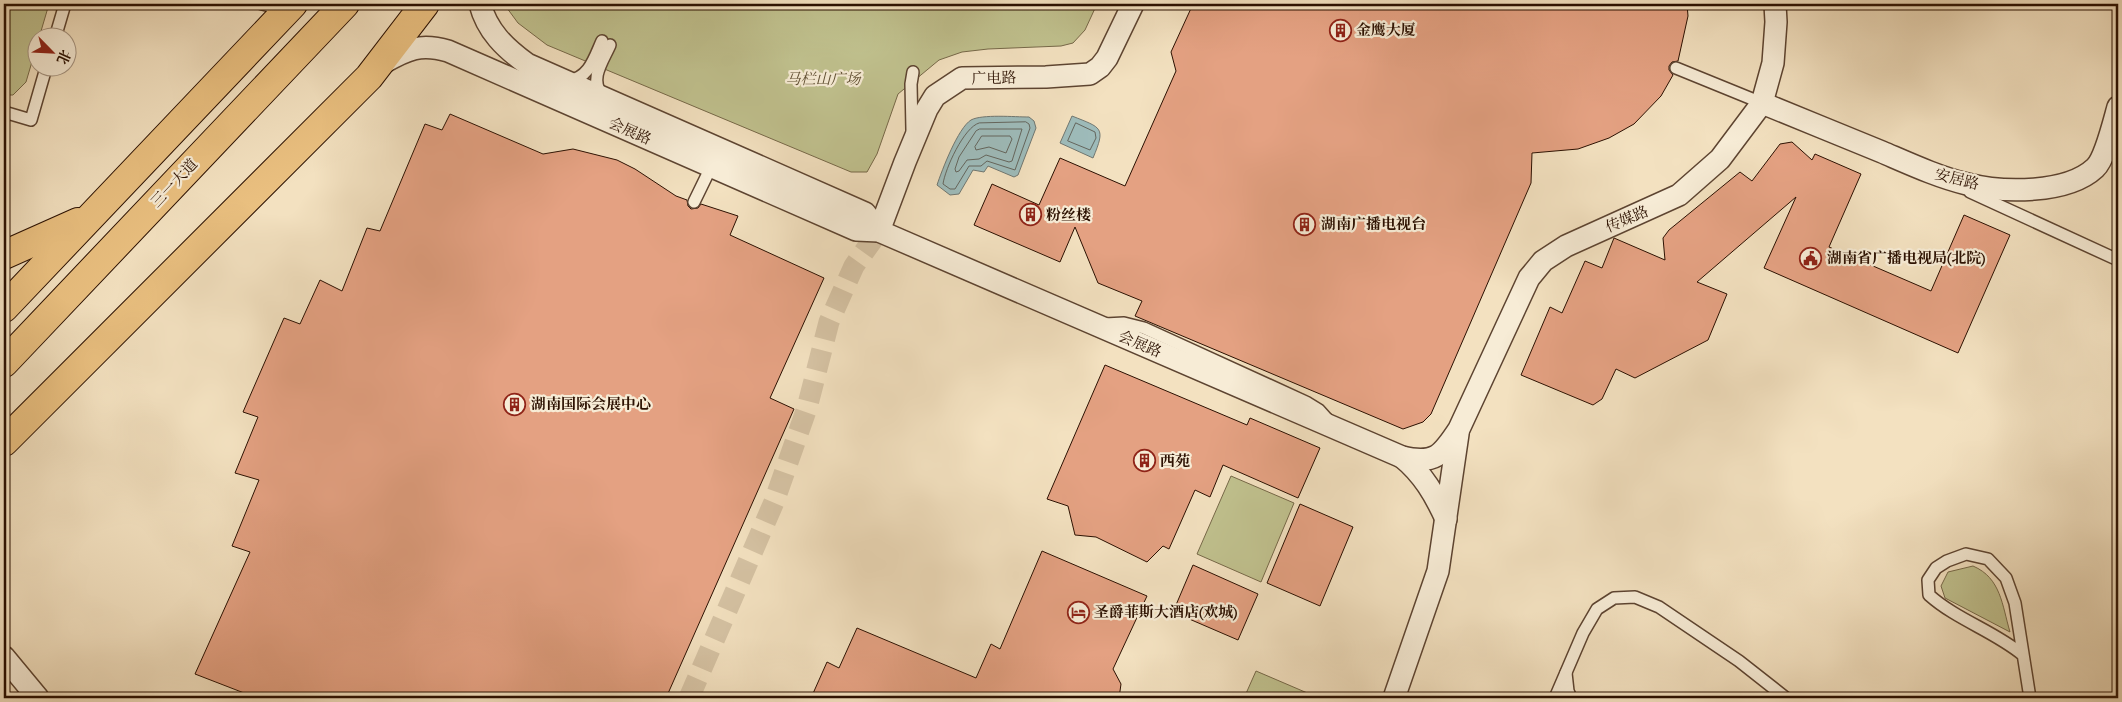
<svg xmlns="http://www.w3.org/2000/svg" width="2122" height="702" font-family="'IM FELL French Canon','Noto Serif SC',serif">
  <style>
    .green { fill: #c0c18e; stroke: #766848 }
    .water { fill: #9ebcbb; stroke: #707771 }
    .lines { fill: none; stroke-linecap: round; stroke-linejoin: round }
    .shore { stroke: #64665e; stroke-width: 1 }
    .building { fill: #e4a182; stroke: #2b1001 }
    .street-tunnel { stroke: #d5c2a3; stroke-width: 21; stroke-dasharray: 21 11; stroke-linecap: butt }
    .lane-casing { stroke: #5d4431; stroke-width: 14 }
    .street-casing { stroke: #5d4431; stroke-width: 24 }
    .highway-casing { stroke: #2b1001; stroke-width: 30 }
    .lane { stroke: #f7ecd6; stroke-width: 11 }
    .street { stroke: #f7ecd6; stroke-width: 21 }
    .highway { stroke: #eac080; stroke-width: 28 }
    .labels { text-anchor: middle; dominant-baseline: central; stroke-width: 4.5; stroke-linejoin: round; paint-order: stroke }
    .poi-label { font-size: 15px; font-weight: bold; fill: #2b1001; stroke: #f7ecd6; text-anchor: start }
    .street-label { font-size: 15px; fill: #2b1001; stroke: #f7ecd6 }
    .park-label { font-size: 15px; font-style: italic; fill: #5f4e32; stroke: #f7ecd6 }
  </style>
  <rect width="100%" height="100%" fill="#f3e1c0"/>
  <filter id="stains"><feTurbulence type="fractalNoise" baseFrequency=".004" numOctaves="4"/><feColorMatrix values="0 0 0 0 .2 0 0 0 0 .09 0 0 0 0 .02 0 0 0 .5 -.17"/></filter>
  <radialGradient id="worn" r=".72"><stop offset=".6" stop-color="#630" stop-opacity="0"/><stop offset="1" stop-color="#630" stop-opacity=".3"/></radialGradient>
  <g class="green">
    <polygon points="4,4 49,4 26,82 13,95 4,95"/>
    <polygon points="504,4 1097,4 1085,30 1073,43 1061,46 988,49 962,52 939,60 898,94 877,154 867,172 851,172 547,45 518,23"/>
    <polygon points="1231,476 1294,503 1261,582 1197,554"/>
    <path d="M 1973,566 C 2001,578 2002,605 2010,632 L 1945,598 L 1941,586 L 1948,572 Z"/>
    <polygon points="1256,671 1319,698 1244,698"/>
  </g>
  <g class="water">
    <path d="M 1072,116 C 1102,128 1106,127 1093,158 L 1060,143 Z"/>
    <path d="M 1029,117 L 1034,121 L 1036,128 L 1018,175 L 1014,177 L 988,166 L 984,172 L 973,170 L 959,194 L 950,195 L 937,185 C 942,170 958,128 971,120 C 982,114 1015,117 1029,117 Z"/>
  </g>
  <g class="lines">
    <g class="shore">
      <path d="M 1026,122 L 1029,124 L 1030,128 L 1015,170 L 987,161 L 981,166 L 969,166 L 955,189 L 950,189 L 943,184 C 945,169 964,127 979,123 Z"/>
      <polygon points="1076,123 1095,132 1096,138 1090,150 1068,141"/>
      <polygon points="980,129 1022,129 1012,161 1009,162 986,155 979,159 967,160 959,171 956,172 955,169 959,157 976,131"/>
      <polygon points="982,136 1010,136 1012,139 1006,153 989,147 976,150 975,147"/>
    </g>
  </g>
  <g class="building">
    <polygon points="1193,4 1687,4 1688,16 1678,61 1672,62 1669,66 1669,70 1673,75 1661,96 1634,124 1609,138 1578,149 1532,153 1531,183 1431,414 1423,422 1403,429 1135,316 1142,301 1098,283 1075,227 1060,262 974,225 992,184 1039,205 1060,158 1125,186 1176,71 1171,52"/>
    <polygon points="450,114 543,154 573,149 617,160 635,169 676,196 687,200 688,206 691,209 698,208 701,204 738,216 730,235 824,278 770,398 794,409 666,698 257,698 195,674 250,552 232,546 259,480 235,473 258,417 243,412 284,318 300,324 320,280 342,291 367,228 380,231 425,124 442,130"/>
    <polygon points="1792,142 1812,160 1815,154 1861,174 1829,247 1931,291 1964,215 2010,235 1958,353 1764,268 1796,197 1697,282 1727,294 1708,340 1635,378 1616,369 1602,399 1593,405 1521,375 1550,307 1562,313 1585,261 1602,268 1614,238 1665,260 1663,238 1669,230 1740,172 1752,181 1780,144"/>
    <polygon points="1105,365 1247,425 1250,418 1320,448 1298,498 1223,465 1210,497 1195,490 1169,549 1163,546 1147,562 1096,537 1075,535 1068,506 1047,499"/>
    <polygon points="1300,504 1353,527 1320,606 1267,583"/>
    <polygon points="1042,551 1147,596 1113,669 1121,684 1119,698 811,698 827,662 839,668 857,628 976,678 991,644 1000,649"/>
    <polygon points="1193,565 1258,594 1238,640 1173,612"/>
  </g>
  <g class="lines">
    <polyline class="street-tunnel" points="689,698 774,502 807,408 829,322 854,266 879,231"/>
    <defs>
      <g id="lane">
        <polyline points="262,4 287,10"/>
        <polyline points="55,38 65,4"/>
        <polyline points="1676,68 1762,103"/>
        <path d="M 568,81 C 589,78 594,59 602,41"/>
        <path d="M 602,95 C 589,79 603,61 610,45"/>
        <polyline points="4,112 31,120 46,68"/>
        <polyline points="912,130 911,84 913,72"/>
        <polyline points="1970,192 2118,260"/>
        <polyline points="694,202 713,163"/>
        <polyline points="1105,324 1124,323 1144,328 1306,402 1319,410 1328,420"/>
        <path d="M 2023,655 C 1994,631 1957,620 1929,595 L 1928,580 L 1936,568 L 1947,561 L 1966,554 L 1988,559 L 2006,578 L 2015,603 L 2030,698"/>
        <polyline points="1566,673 1568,691 1571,698"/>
        <polyline points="1555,698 1583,633 1597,609 1614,598 1635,597 1659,607 1739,661 1786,698"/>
      </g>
      <g id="street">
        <path d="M 480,4 C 487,31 505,48 527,64 L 865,213 L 879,231"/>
        <path d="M 383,63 C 407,49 421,43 448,51 L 856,230 L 879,231 L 1402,457 C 1435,465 1442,455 1459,429 L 1529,278 L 1543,261 L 1566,246 L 1679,195 L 1720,159 L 1762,103 L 1773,63 L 1776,22 L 1775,4"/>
        <path d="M 1762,103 C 1802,119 1842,136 1882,152 C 1910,164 1938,177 1967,184 C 2003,193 2067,194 2095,168 C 2105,159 2114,121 2118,107"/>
        <polyline points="879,231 905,162 927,109 935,96 962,78 1046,77 1090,74 1100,67 1107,58 1133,4"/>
        <path d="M 1402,457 C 1423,474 1435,495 1446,519"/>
        <polyline points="4,657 38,698"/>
        <polyline points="1394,698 1438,571 1458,434"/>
      </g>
      <g id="highway">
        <polyline points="4,255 78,222"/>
        <polyline points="4,308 293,4"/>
        <polyline points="4,363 345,4"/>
        <polyline points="4,442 369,77 425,4"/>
      </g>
    </defs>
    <use href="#lane" class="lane-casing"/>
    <use href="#street" class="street-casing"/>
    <use href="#highway" class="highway-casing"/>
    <use href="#lane" class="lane"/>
    <use href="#street" class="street"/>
    <use href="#highway" class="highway"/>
  </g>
  <defs>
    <symbol id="building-ring" viewBox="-11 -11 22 22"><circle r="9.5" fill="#f7ecd6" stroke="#8f2418" stroke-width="1.5"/><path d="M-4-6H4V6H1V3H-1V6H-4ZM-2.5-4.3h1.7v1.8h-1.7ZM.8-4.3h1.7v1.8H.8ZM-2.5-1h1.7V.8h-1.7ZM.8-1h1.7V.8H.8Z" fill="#8f2418"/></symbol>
    <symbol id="civic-ring" viewBox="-11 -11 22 22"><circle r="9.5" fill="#f7ecd6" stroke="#8f2418" stroke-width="1.5"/><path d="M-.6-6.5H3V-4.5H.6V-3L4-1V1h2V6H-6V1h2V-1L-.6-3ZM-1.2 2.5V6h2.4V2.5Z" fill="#8f2418"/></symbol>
    <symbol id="hotel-ring" viewBox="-11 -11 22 22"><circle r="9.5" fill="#f7ecd6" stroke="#8f2418" stroke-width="1.5"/><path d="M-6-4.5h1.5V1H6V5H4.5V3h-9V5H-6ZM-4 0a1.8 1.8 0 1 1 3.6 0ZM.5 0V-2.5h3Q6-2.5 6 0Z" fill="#8f2418"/></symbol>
  </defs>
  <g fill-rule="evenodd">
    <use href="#building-ring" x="1328" y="18" width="25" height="25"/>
    <use href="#building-ring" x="1018" y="202" width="25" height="25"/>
    <use href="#building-ring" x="1292" y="212" width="25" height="25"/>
    <use href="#civic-ring" x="1798" y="246" width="25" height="25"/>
    <use href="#building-ring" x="502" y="392" width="25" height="25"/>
    <use href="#building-ring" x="1132" y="448" width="25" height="25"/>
    <use href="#hotel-ring" x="1066" y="600" width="25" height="25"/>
  </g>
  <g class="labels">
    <g class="poi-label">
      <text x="1356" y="30">金鹰大厦</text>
      <text x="1046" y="215">粉丝楼</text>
      <text x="1321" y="224">湖南广播电视台</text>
      <text x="1827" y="258">湖南省广播电视局(北院)</text>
      <text x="531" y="404">湖南国际会展中心</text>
      <text x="1160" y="461">西苑</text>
      <text x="1094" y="612">圣爵菲斯大酒店(欢城)</text>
    </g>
    <g class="street-label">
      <text transform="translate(994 78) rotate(-1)">广电路</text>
      <text transform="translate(630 131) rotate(24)">会展路</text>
      <text transform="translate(1957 179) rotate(14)">安居路</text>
      <text transform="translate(174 183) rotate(-47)">三一大道</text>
      <text transform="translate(1627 219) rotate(-23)">传媒路</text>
      <text transform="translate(1140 344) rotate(23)">会展路</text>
    </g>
    <g class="park-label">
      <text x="823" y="79">马栏山广场</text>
    </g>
  </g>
  <rect width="2122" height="702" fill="none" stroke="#f3e1c0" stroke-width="20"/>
  <rect x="5" y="5" width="2112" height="692" fill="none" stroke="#2b1001" stroke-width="2.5"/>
  <rect x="10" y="10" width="2102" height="682" fill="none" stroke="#2b1001"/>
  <g transform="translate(52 52) rotate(114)"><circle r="24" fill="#f7ecd6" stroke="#a59481"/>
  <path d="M0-4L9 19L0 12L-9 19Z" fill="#8f2418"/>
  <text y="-8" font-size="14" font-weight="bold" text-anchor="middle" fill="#2b1001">北</text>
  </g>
  <rect width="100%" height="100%" filter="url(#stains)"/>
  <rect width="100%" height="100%" fill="url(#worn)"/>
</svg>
